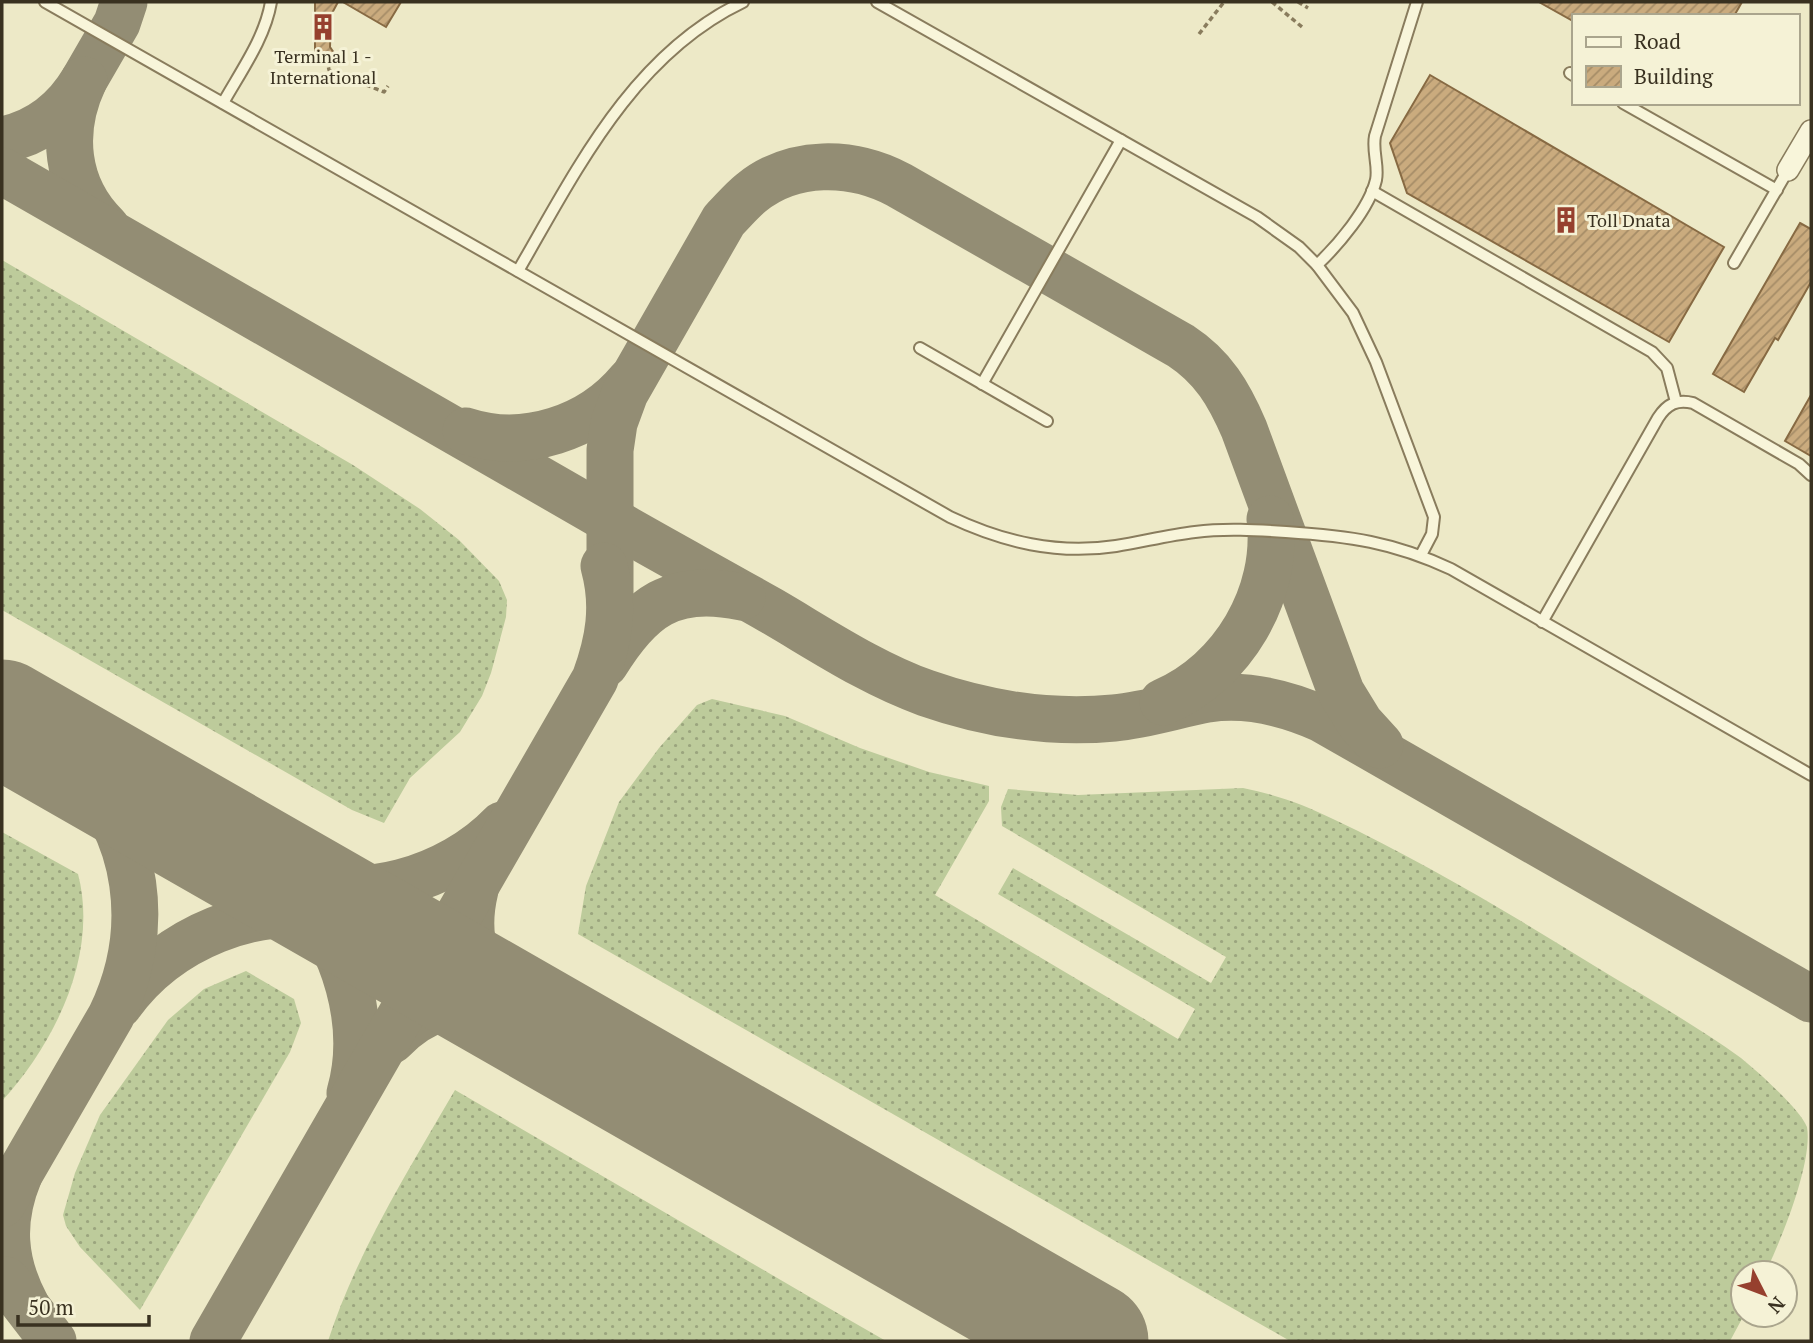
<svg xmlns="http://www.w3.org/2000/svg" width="1813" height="1343" font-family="'PT Serif',serif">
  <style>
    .grass { fill: url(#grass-dots) }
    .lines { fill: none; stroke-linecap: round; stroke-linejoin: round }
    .taxiway { stroke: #938d74; stroke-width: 47 }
    .runway { stroke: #938d74; stroke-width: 117 }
    .building { fill: url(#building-hatch); stroke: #876a43; stroke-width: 2 }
    .service-casing { stroke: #897c5d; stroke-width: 14 }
    .minor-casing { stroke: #897c5d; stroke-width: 24 }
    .path { stroke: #897c5d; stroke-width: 3.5; stroke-dasharray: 5 3.5; stroke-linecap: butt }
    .service { stroke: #f8f5da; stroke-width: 10 }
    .minor { stroke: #f8f5da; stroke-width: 21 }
    .labels { text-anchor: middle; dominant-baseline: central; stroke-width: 6; stroke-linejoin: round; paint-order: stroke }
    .poi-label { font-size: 18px; fill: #393120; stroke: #f5f2d6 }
  </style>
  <defs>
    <pattern id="grass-dots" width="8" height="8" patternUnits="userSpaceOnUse" patternTransform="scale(1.75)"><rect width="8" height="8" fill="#bdcb9b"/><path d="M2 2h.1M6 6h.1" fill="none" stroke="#9ba57e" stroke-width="1.8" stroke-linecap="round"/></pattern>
    <pattern id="building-hatch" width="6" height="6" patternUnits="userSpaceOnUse" patternTransform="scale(1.75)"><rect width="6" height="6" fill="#caab7e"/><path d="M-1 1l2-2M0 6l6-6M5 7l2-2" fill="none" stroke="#a58c67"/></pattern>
  </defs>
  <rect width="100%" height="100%" fill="#ede9c7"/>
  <g class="grass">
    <polygon points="2,260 353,465 420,509 459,540 499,581 507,600 506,617 491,673 482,696 460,732 410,778 384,823 352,810 2,610"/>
    <path d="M 712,699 L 785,716 L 860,748 L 929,772 L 989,786 L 989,801 L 935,895 L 1178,1039 L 1195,1009 L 998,894 L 1013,868 L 1211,983 L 1226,957 L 1002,826 L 1001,807 L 1008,789 L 1078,795 L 1243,788 C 1274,794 1305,805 1333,819 C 1422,861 1509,913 1593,965 C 1642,995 1694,1024 1741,1058 C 1757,1071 1800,1109 1807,1127 C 1813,1162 1781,1241 1765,1273 L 1743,1273 L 1744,1315 L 1730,1341 L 1290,1341 L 578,934 L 586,886 L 619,802 L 659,748 L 697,705 Z"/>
    <path d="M 2,832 L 78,874 C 99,954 55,1043 2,1101 Z"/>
    <polygon points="246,971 294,999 301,1023 290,1052 140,1310 80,1247 66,1226 63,1215 75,1173 100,1115 168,1020 204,989"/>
    <path d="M 455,1090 L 839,1314 L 886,1341 L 328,1341 C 357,1252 408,1171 455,1090 Z"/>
  </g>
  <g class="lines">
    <g class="taxiway">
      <polyline points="84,80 117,23 124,2"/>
      <path d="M 2,140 C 38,133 65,112 84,80 C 60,131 65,187 106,227"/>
      <path d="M 2,171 C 202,286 403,400 603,516 C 658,548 714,578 770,610 C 820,639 870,673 926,693 C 986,714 1050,724 1114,718 C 1146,715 1176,705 1208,699 C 1248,693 1286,703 1322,719 L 1811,999"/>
      <path d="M 466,431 C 524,450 591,428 630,381"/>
      <path d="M 610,597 L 610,450 L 614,423 L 625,393 L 724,220 C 733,211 741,201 751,193 C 793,159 852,160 899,185 L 1181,346 C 1213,367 1229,394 1244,429 L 1341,692 L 1360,723 L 1380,745"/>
      <path d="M 605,664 C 640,607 672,582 742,597"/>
      <path d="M 1163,702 C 1233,672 1279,594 1270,519"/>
      <polyline points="2,724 99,778"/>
      <path d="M 229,850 C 251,863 278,875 296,893 C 346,943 369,1026 350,1093"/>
      <path d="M 287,877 C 357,907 450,879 502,825"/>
      <path d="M 475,890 C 462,944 480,989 528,1016"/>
      <path d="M 119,1005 C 167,938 257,900 338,919 C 371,927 401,949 430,966 L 440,969"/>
      <path d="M 392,1040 C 420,1010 466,992 506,1010 C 521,1017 535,1026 549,1034"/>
      <path d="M 19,1175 C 0,1221 3,1262 26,1305"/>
      <path d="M 2,1204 L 111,1016 C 152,931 141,831 71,765"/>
      <polyline points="6,1280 53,1341"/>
      <path d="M 213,1341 L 595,679 C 609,641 615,606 604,566"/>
    </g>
    <polyline class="runway" points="2,718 1090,1341"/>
  </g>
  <g class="building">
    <polygon points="315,2 338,2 331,15 330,47 334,53 315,64"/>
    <polygon points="343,2 401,2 386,27"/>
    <polygon points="1539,2 1742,2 1734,16 1573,16 1573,21"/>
    <polygon points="1430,75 1724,247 1669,342 1407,193 1390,143"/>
    <polygon points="1800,223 1811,229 1811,282 1778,340 1775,338 1744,392 1713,374"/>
    <polygon points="1811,395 1811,456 1785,441"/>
  </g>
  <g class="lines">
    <defs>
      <g id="service">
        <path d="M 45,2 L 950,517 C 1003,542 1057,555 1116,546 C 1142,542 1168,535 1195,532 C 1225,528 1256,530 1286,532 C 1349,536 1393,542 1451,569 L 1811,775"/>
        <polyline points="877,2 1257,217 1299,247 1317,265 1353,313 1376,362 1434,517 1432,534 1421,555"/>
        <polyline points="1570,73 1573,75"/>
        <path d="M 223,103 C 241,71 265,38 271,2"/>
        <polyline points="1623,103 1777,190"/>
        <polyline points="1372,191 1652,352 1667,368 1676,402"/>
        <polyline points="1734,263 1788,170"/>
        <path d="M 1317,265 C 1338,245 1369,209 1376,180 C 1379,166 1372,151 1375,136 L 1417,2"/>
        <path d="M 518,271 C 576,171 632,55 743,2"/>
        <polyline points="920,348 1047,421"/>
        <polyline points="982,384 1121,140"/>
        <path d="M 1542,622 L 1658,418 C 1667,404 1677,399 1693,403 L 1799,464 L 1811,475"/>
      </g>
      <polyline id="minor" points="1788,170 1811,131"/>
    </defs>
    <use href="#service" class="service-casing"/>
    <use href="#minor" class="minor-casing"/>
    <g class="path">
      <polyline points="1272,2 1302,27"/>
      <polyline points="1298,2 1308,8"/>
      <polyline points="1199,34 1224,2"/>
      <polyline points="327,59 329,70 384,92 388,86"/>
    </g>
    <use href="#service" class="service"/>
    <use href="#minor" class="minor"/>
  </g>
  <defs>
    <symbol id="building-bare" viewBox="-9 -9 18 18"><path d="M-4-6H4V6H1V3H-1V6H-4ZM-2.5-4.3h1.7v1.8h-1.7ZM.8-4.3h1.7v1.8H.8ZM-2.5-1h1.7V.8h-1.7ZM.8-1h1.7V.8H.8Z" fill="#96402e" stroke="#f5f2d6" stroke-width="2.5" paint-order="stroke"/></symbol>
  </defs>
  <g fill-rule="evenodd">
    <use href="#building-bare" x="304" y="8" width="38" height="38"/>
    <use href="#building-bare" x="1547" y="201" width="38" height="38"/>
  </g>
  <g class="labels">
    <g class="poi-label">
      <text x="323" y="56">Terminal 1 -<tspan x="323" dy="21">International</tspan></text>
      <text x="1587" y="220" text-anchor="start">Toll Dnata</text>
    </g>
  </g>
  <rect width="1813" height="1343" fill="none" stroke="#393120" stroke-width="7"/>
  <rect x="1572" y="14" width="228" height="91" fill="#f5f2d6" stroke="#aaa58d" stroke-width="2"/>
  <rect x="1586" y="37" width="35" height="10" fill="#f8f5da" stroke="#aaa58d" stroke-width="2"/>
  <text x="1634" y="49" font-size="21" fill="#393120">Road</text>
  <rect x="1586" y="66" width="35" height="21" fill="url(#building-hatch)" stroke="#aaa58d" stroke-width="2"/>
  <text x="1634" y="84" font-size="21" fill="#393120">Building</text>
  <g transform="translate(1764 1294) rotate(132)"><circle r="33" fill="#f5f2d6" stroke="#aaa58d" stroke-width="2"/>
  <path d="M0-5L12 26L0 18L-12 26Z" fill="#96402e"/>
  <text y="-10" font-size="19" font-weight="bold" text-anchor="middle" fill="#393120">N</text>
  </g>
  <path d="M18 1315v10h131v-10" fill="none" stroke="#393120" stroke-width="3.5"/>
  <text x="28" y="1315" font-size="21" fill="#393120" stroke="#f5f2d6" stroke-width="5" paint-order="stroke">50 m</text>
</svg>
